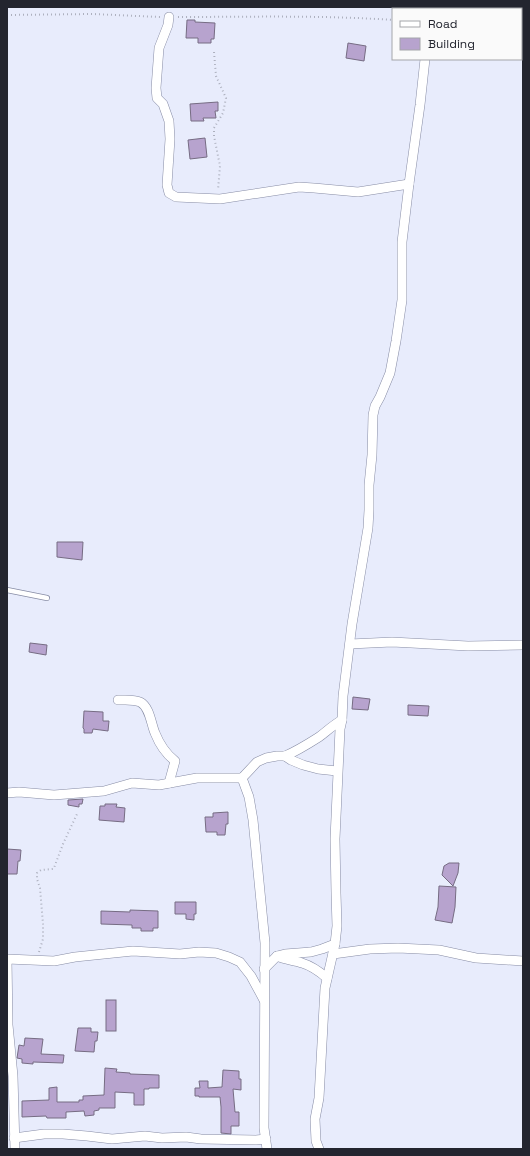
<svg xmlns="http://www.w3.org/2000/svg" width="530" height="1156" font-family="'Space Grotesk',sans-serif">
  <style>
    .building { fill: #b7a3ce; stroke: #766c83 }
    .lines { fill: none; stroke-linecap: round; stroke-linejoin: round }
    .lane-casing { stroke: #878ca5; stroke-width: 6 }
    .street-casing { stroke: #878ca5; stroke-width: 10 }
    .path { stroke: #adb0be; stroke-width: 2; stroke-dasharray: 1 3; stroke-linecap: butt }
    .lane { stroke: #fff; stroke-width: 4.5 }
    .street { stroke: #fff; stroke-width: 9 }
  </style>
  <rect width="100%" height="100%" fill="#e8ecfc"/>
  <g class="building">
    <polygon points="187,20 195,20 195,22 215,23 214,39 211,39 211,43 198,43 198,38 186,38"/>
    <polygon points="348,43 366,46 364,61 346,58"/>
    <polygon points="218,102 218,111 215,111 216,118 203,118 204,121 191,121 190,104"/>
    <polygon points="205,138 207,157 190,159 188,140"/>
    <polygon points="57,542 83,542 82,560 57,557"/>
    <polygon points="30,643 47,645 46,655 29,652"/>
    <polygon points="353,697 370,699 368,710 352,709"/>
    <polygon points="408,705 429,706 428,716 408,715"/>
    <polygon points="84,711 103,712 103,721 109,721 108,731 93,729 92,733 84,733 84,729 83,728"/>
    <polygon points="83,799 82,804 79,804 79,807 68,805 68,800"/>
    <polygon points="105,804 117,804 116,807 125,808 124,822 99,820 100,806 105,806"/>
    <polygon points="228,812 228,824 226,824 225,835 217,835 217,832 206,832 205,817 213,817 213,813"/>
    <polygon points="7,849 21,850 20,861 18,861 17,874 7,874"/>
    <polygon points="449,863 459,863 458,873 453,886 442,875 444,866"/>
    <polygon points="439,886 456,887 455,907 452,923 435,920 438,907"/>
    <polygon points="175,902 196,902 196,914 194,914 194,920 186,919 186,914 175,914"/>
    <polygon points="130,910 158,911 158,928 153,928 153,931 141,931 141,928 132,928 132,925 101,924 101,911 130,912"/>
    <rect x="106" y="1000" width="10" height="31"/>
    <polygon points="78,1028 91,1028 91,1032 98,1032 97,1041 95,1041 94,1052 75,1051"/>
    <polygon points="25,1038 43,1039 41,1054 64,1055 63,1063 33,1062 33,1064 22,1063 22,1059 17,1058 19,1045 24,1046"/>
    <polygon points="105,1068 117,1069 116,1072 130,1073 130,1074 159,1075 159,1088 149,1088 149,1089 144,1089 144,1105 134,1105 134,1093 115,1092 115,1108 99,1108 99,1110 94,1111 94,1115 85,1116 84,1111 66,1112 66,1118 47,1118 46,1116 22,1117 22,1101 49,1100 49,1088 57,1087 57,1102 79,1102 79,1100 83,1100 83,1096 104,1095"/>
    <polygon points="223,1070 239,1071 239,1079 241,1079 241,1090 233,1089 235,1112 239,1112 239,1126 231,1126 231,1134 221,1133 221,1107 220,1097 199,1097 199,1096 195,1096 195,1088 200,1088 199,1081 208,1081 208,1088 222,1087"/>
  </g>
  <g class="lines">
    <defs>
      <polyline id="lane" points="7,590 47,598"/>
      <g id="street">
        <polyline points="432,9 432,7"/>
        <polyline points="169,17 168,25 159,48 156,88 157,98 163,104 169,121 170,139 167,185 169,193 176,197 220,199 299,187 314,188 358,192 409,184"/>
        <polyline points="350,644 392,642 468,646 523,645"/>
        <path d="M 118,700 C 125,700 134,699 140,702 C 150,707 151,724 155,733 C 159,743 166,754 175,761 L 169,783"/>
        <path d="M 285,756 C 297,751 308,744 319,737 C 327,731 333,725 342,720"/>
        <polyline points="7,793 19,792 54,795 104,791 132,783 159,785 197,778 242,778"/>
        <polyline points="333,954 370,949 398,948 439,950 476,958 523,961"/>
        <path d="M 277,956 C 285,960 294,960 302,963 C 312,966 320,972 327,978"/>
        <polyline points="264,969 277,956 285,954 311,952 322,949 335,944"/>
        <polyline points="14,1138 44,1134 63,1134 87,1136 112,1139 145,1136 162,1138 186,1137 201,1139 256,1140 266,1139"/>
        <polyline points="15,1149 13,1076 8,1025 7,959 54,961 75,957 133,951 180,954 199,952 216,953 229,957 240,962 251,976 264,1000"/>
        <polyline points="267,1149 264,1128 265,943 253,820 249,797 242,778 257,762 266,758 277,756 285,756 291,760 303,765 318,769 337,771"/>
        <polyline points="319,1149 316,1141 315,1119 319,1098 325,988 335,944 337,926 336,893 335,839 340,729 342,720 343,696 352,624 368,528 369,510 369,485 372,455 373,415 375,406 380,397 390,373 396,341 402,300 402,242 409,184 420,105 425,59"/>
      </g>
    </defs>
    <use href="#lane" class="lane-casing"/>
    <use href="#street" class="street-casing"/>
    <g class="path">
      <polyline points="7,15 93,14 160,17"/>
      <path d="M 178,17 C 250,17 321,15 393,20"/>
      <polyline points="214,52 216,76 226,98 223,113 214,128 214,136 220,166 218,190"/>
      <polyline points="39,952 43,939 43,924 40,888 37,879 37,873 41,870 53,869 54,868 63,844 77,814"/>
    </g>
    <use href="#lane" class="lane"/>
    <use href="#street" class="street"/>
  </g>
  <rect width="530" height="1156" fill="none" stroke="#23252f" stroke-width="16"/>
  <rect x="392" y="8" width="130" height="52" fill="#fafafa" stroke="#a4a5a9"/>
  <rect x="400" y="21" width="20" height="6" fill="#ffffff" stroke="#a4a5a9"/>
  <text x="428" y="28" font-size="12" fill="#23252f">Road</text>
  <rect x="400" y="38" width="20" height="12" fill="#b7a3ce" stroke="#a4a5a9"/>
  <text x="428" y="48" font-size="12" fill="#23252f">Building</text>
</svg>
